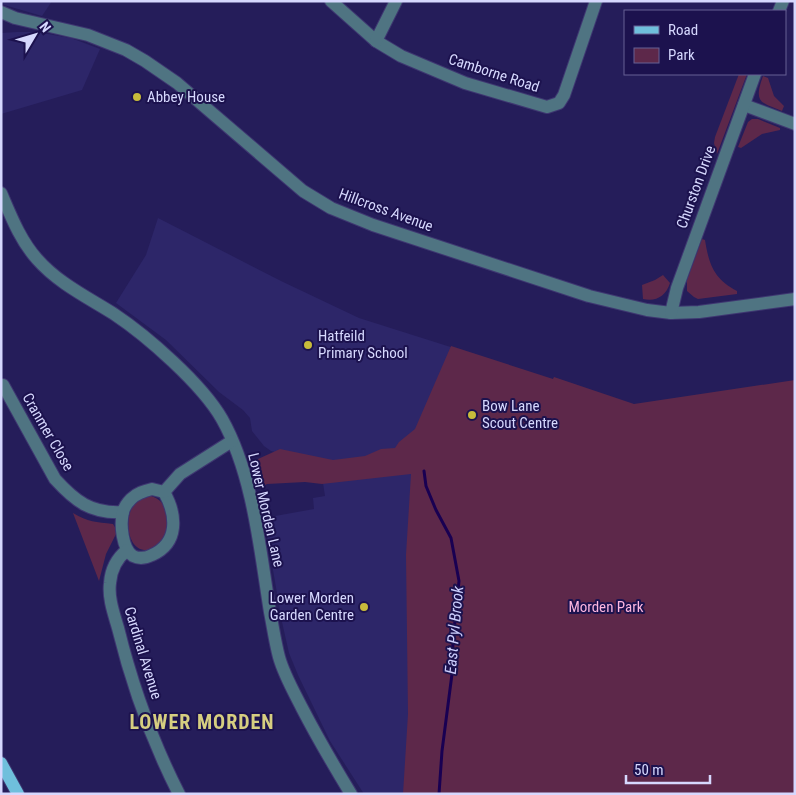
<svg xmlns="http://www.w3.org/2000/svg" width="796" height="795" font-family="'Roboto Condensed',sans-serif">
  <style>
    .built { fill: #2d2669 }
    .green { fill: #5d284a }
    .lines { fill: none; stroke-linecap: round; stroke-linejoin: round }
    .stream { stroke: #190052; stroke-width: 3 }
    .minor-casing { stroke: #3e3771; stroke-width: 14 }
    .major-casing { stroke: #3e3771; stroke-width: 14 }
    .minor { stroke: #4f7482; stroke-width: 12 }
    .major { stroke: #6fbfdc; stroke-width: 12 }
    .poi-dot { fill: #c8bb3b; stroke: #1c124e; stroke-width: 2 }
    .labels { text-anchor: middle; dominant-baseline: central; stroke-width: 4; stroke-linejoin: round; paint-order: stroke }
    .street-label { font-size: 15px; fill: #d6d8fe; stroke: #1c124e }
    .poi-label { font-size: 15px; fill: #d6d8fe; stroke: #1c124e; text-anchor: start }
    .park-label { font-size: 15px; fill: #fdb6df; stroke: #1c124e }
    .water-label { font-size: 16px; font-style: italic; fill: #cbcdfc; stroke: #1c124e }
    .district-label { font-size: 20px; font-weight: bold; letter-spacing: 1px; fill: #d6ce80; stroke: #1c124e }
  </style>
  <rect width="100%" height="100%" fill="#251d5a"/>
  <g class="built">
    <polygon points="1,1 52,1 42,16 1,4"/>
    <polygon points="17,32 36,32 71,38 100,49 82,90 1,114 1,33"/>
    <polygon points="158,218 281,281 359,318 460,350 421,450 325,463 293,457 271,451 264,446 252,431 250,418 243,410 219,392 166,340 116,303 146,255"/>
    <polygon points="412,473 410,714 404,794 364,794 330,741 298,675 289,653 282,622 264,518 314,509 313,498 325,496 323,483"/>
  </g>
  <g class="green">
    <polygon points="739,74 747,74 717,154 714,143 715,137"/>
    <path d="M 763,76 L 768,78 L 774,96 L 784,106 L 782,111 C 759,102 754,102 763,76 Z"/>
    <polygon points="752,119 758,119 780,128 780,130 762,134 741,148 738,147 748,122"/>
    <path d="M 702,239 L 705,240 C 709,265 714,279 737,291 L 737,294 L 698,299 L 694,297 L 687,291 L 687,280 Z"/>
    <path d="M 663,275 L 670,283 C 666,296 656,302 643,299 L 642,285 L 655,280 Z"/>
    <path d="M 451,346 L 553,379 L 554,377 L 634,404 L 795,380 L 795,794 L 403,794 L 408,714 L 406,555 L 411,474 L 322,484 L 305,482 L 267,484 L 260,488 C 255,480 254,467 258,459 L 280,449 L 333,460 L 365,456 L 381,449 L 395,448 L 399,442 L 415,429 Z"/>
    <path d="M 148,495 C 155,497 161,500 164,506 C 172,519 165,550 147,550 C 125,551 123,511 138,500 C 140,498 145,497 148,495 Z"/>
    <path d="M 73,513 C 88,522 96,522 113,524 L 116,529 L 116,534 L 106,554 L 99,581 Z"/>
  </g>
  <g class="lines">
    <polyline class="stream" points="424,471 426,486 436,510 451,538 459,581 453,641 452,674 442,751 439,794"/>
    <defs>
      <g id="minor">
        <polyline points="331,1 376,41 401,56 465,83 547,107 559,103 564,95 596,1"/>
        <polyline points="779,11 783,1"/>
        <polyline points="1,12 15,18 88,35 126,50 145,61 177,83 303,191 331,208 373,225 589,296 647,310 671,313 699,312 795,299"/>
        <polyline points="376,41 396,1"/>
        <polyline points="744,105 795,124"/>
        <path d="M 1,193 C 11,216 20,240 37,259 C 58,283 87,297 114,314 C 147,336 202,384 222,419 C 253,474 260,550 270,612 C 273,627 275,642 279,657 C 284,675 294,692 302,708 C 317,737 334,766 351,794"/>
        <polyline points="671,313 677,288 755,74"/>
        <path d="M 3,385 L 55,479 C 75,501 91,514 123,512"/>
        <path d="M 152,489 L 164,492 C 177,515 179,543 152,555 C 146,558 139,559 133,556 C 122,549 120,524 123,512 C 124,508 128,502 131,499 C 137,493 144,491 152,489 Z"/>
        <polyline points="164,492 180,474 232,441"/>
        <path d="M 127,550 C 116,559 111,569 110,583 C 108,598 114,614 118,628 C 132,685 152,741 179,794"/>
      </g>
      <polyline id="major" points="1,763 18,794"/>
    </defs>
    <use href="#minor" class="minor-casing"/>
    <use href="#major" class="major-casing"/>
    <use href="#minor" class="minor"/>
    <use href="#major" class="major"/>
  </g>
  <g class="poi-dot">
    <circle cx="137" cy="97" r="5"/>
    <circle cx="308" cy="345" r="5"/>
    <circle cx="472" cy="415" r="5"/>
    <circle cx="364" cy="607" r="5"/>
  </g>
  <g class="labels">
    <g class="street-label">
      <text transform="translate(494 73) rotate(18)">Camborne Road</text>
      <text transform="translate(696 187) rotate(-70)">Churston Drive</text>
      <text transform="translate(386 210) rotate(20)">Hillcross Avenue</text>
      <text transform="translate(48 432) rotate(60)">Cranmer Close</text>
      <text transform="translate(266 510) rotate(77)">Lower Morden Lane</text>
      <text transform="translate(143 653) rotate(73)">Cardinal Avenue</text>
    </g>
    <g class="poi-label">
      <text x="147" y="97">Abbey House</text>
      <text x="318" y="336">Hatfeild<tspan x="318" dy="17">Primary School</tspan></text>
      <text x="482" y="406">Bow Lane<tspan x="482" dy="17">Scout Centre</tspan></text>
      <text x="354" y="598" text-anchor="end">Lower Morden<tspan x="354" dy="17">Garden Centre</tspan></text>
    </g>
    <g class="park-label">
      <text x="606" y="607">Morden Park</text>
    </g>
    <g class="water-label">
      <text transform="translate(454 630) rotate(-85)">East Pyl Brook</text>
    </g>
    <g class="district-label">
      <text x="202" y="722">LOWER MORDEN</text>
    </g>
  </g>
  <rect width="796" height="795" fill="none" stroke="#d6d8fe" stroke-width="5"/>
  <rect x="624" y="10" width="162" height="65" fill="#1c124e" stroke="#666194"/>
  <rect x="634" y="26" width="25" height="8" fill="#6fbfdc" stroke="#666194"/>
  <text x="668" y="35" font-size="15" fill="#d6d8fe">Road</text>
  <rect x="634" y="48" width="25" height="15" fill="#5d284a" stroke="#666194"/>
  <text x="668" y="60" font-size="15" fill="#d6d8fe">Park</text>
  <g transform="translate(35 35) rotate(52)" stroke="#1c124e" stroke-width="4" paint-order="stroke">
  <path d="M0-4L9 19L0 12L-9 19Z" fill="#d6d8fe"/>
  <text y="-8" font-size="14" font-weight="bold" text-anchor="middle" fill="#d6d8fe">N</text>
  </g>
  <path d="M626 775v8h84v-8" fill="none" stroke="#d6d8fe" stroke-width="2.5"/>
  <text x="634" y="775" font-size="15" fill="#d6d8fe" stroke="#1c124e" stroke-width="4" paint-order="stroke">50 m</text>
</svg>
